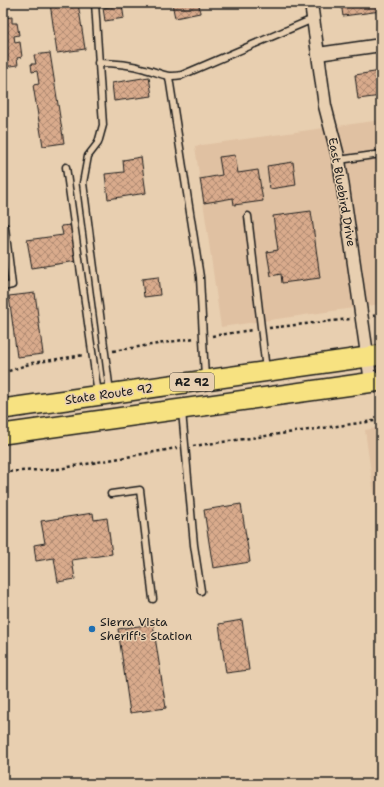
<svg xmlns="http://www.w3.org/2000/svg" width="384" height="787" font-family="'Shantell Sans',sans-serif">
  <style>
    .built { fill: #e0c1a2 }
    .building { fill: url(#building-cross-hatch); stroke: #1c1c1c }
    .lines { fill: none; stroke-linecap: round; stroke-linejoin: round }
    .service-casing { stroke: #1c1c1c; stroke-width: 9 }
    .minor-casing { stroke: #1c1c1c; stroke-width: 15 }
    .primary-casing { stroke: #1c1c1c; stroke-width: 22 }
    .path { stroke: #1c1c1c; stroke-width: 2.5; stroke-dasharray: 3 3; stroke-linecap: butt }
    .service { stroke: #e8cfb0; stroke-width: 6 }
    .minor { stroke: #e8cfb0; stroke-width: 12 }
    .primary { stroke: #f7e281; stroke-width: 19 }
    .poi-dot { fill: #1f6fb2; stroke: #e8cfb0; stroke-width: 1.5 }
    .labels { text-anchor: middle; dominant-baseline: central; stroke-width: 3; stroke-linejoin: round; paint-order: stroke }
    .shield { fill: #e8cfb0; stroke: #595248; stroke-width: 1 }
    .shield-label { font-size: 11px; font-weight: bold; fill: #1c1c1c }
    .street-label { font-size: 12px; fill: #1c1c1c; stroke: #e8cfb0 }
    .poi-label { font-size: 12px; fill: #1c1c1c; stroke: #e8cfb0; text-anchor: start }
  </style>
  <defs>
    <pattern id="building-cross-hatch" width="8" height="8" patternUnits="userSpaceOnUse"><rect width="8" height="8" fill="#d9ab8c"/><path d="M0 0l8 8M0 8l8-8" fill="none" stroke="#af8a72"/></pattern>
  </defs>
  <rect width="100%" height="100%" fill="#e8cfb0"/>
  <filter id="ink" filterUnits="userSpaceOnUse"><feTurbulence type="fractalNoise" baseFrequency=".025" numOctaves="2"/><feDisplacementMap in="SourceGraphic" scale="8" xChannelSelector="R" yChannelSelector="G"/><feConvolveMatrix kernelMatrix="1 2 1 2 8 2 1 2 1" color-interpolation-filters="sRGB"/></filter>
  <g filter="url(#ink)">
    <g class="built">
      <polygon points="381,120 381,304 221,327 195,146"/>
      <polygon points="381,427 381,543 365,430"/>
    </g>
    <g class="building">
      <polygon points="50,3 78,3 85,49 57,53"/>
      <polygon points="172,3 199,3 200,13 175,18"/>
      <polygon points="341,3 381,3 381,11 343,16"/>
      <polygon points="122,5 124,18 105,21 103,8"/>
      <polygon points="12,17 12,23 17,23 19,35 14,36 15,43 20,42 22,57 17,58 18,65 3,67 3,18"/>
      <polygon points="50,53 64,143 43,146 33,85 39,84 37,71 32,72 31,64 36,64 34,55"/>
      <polygon points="381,71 381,96 358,99 355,75"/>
      <polygon points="149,77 152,96 114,101 112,83"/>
      <polygon points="235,155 238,173 258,170 263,201 234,205 233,198 204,203 200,179 222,175 219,157"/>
      <polygon points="141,157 146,193 108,199 105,174 124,172 123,160"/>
      <polygon points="293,162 296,185 270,189 267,166"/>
      <polygon points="311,211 320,278 282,283 281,274 271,276 267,252 278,250 273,216"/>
      <polygon points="72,225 77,261 32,268 27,240 63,235 61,226"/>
      <polygon points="3,246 8,277 3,278"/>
      <polygon points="158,277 160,295 144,297 142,279"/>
      <polygon points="35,293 43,354 17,357 9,296"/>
      <polygon points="241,504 250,562 213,568 204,510"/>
      <polygon points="93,513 94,520 107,518 112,554 72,560 75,579 58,582 54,558 36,561 34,545 45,543 41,521"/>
      <polygon points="242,620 249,670 226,673 219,624"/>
      <polygon points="153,624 166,708 130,713 118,629"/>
    </g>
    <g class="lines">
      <defs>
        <g id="service">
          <polyline points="95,3 103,125 98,143 88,156 83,183 110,392"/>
          <path d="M 98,63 C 114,63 129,64 145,69 C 162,73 163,78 182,75 L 313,19"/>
          <polyline points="169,77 200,277 205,379"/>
          <polyline points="339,160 381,154"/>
          <polyline points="66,167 98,394"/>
          <polyline points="248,216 266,370"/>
          <polyline points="3,227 5,227 12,285 3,287"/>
          <polyline points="182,411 194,545 201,591"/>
          <polyline points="111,494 140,490 153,599"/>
        </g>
        <g id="minor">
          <polyline points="311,3 325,106 339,160 371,382"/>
          <polyline points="318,54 381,45"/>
        </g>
        <g id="primary">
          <polyline points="3,409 381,355"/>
          <polyline points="3,434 381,381"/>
        </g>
      </defs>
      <use href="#service" class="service-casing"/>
      <use href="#minor" class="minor-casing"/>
      <use href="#primary" class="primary-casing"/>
      <g class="path">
        <polyline points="373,316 381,314"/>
        <polyline points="269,328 350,319"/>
        <polyline points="212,336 252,330"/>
        <polyline points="113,351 195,338"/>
        <polyline points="3,373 32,363 84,355"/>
        <polyline points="193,446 381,420"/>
        <polyline points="3,472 58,469 177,448"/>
      </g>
      <use href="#service" class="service"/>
      <use href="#minor" class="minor"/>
      <use href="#primary" class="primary"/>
    </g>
  </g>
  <circle class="poi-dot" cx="92" cy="629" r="4"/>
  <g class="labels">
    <rect class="shield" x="170" y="373" width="44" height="18" rx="3"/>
    <g class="shield-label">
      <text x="192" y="382">AZ 92</text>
    </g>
    <g class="street-label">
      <text transform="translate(342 192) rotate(80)">East Bluebird Drive</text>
      <text transform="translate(109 394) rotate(-8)">State Route 92</text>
    </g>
    <g class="poi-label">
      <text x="100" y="622">Sierra Vista<tspan x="100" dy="14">Sheriff's Station</tspan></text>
    </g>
  </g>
  <rect width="384" height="787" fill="none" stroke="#e8cfb0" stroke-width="16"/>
  <rect x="8" y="8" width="368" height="771" fill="none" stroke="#1c1c1c" stroke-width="1.5" filter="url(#ink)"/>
</svg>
